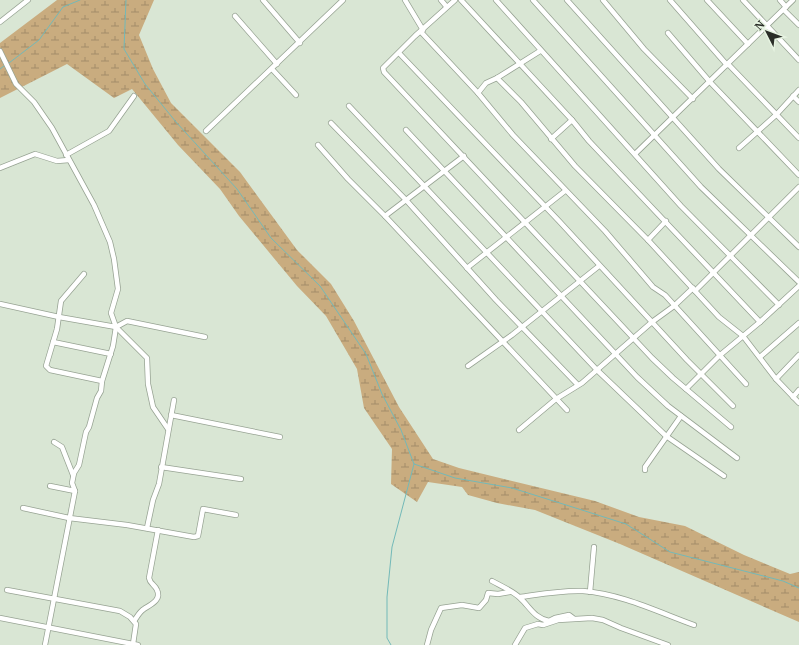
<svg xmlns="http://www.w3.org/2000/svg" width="799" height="645" font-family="'PT Serif',serif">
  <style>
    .wetland { fill: url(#wetland-marsh) }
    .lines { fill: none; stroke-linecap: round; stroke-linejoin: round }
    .stream { stroke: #73b9b8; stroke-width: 1 }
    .minor-casing { stroke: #97a393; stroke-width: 6 }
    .minor { stroke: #fff; stroke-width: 4.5 }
  </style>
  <defs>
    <pattern id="wetland-marsh" width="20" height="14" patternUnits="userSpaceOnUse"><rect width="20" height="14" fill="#c9ac7f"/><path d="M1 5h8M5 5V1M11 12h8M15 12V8" fill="none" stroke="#a38c68"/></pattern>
  </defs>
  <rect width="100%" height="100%" fill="#d9e6d4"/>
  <polygon class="wetland" points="57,0 154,0 139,35 153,69 171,103 240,172 297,250 331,284 354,321 399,407 433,459 459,468 595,501 639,517 685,526 744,555 790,574 799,572 799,622 620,544 535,510 497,503 468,495 462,487 428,482 417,502 391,484 392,449 364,408 357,369 326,316 297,286 239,216 220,189 178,145 132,89 114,98 67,64 0,98 0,43"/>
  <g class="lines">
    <g class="stream">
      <polyline points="126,0 124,49 145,84 176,122 237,189 271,238 320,286 366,354 382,394 401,430 414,464 455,478 512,488 563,504 626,524 670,552 783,581 799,588"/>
      <polyline points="9,63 39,40 63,7 80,0"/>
      <polyline points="0,69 4,66"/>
      <polyline points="391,645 387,638 387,597 392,547 414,464"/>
    </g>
    <defs>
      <g id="minor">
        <polyline points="263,0 300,43"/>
        <polyline points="405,0 423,30"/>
        <polyline points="441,0 446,6"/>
        <polyline points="455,0 415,36 383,68 384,72 652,358 673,378 731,427"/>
        <polyline points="461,0 572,120 589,141 760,322"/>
        <polyline points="496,0 681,206 779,305"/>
        <polyline points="533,0 701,187 799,282"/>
        <polyline points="567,0 719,169 799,247"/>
        <polyline points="603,0 644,49 693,99"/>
        <polyline points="670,0 727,65"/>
        <polyline points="707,0 748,44"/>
        <polyline points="743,0 799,60"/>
        <polyline points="780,0 786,7"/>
        <polyline points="784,10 799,25"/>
        <polyline points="235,16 277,64"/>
        <polyline points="0,22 28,0"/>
        <polyline points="421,32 478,93 513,135 605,231 653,287 665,295 746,384"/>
        <polyline points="668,33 710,82 799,175"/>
        <polyline points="0,51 16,84 34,102 52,128 94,205 110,242 114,259 118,289 111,313 116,327 113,346 102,381 101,391 97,398 89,427 86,432 79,465 74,473 72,483 75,491 45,645"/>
        <polyline points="399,53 559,221 687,360 733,406"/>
        <polyline points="728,64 799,138"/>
        <polyline points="272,69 296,95"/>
        <polyline points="497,78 521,102 575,166 648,240 719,317 743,336 776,379 799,403"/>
        <polyline points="478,93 486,83 497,78 540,51"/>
        <polyline points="793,96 799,102"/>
        <polyline points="349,106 597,370 666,436 724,476"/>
        <polyline points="331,123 406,200 496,300 577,384"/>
        <polyline points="406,130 637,377 668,406 737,458"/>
        <polyline points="206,131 343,0"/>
        <polyline points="551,139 572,120"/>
        <polyline points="318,145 348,179 385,216 567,410"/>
        <polyline points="739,148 776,115 799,90"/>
        <polyline points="635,154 793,0"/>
        <polyline points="66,155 109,131 134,96"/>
        <polyline points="0,168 35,154 57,161 69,160"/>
        <polyline points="385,216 464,156"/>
        <polyline points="648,240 666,221"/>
        <polyline points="467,268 565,191"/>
        <polyline points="84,274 61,301 57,329 46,366 50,370 102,381"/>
        <polyline points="695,291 799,187"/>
        <polyline points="0,304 59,317 116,327 127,321 205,337"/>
        <polyline points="116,327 147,358 148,384 153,407 168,429"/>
        <polyline points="53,342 111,354"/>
        <polyline points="760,357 799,323"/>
        <polyline points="468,366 512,335 599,266"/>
        <polyline points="776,379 799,355"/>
        <polyline points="686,389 719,356 760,322 799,286"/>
        <polyline points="793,397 799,390"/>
        <polyline points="171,415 280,437"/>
        <polyline points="519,430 556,399 582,383 652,322 674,306 693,288"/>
        <polyline points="54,442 62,447 73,475"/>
        <polyline points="161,467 241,479"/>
        <polyline points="645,470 645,467 681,416"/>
        <polyline points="50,486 75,491"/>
        <polyline points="23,508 69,518 127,525 194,537 198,536 203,509 236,515"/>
        <polyline points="147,528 153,500 159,484 174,400"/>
        <path d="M 492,581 C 501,586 513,591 520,598 C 530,607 534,618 549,621 L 555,618 L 569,615 L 573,618"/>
        <polyline points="7,590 120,611 130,617 136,624 133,644"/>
        <polyline points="590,592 594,547"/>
        <path d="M 520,597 C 541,594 562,590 583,591 C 622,594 658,612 694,625"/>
        <polyline points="0,618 138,645"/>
        <path d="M 134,621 C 137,617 140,611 144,609 C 150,605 162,600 157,590 C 155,585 150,584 149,578 L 158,530"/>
        <polyline points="427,645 431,630 441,608 462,605 479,608 486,600 488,593 498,594 510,592"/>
        <polyline points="515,645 525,628 538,624 543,625 558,620 592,618 603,620 621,628 668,645"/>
      </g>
    </defs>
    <use href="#minor" class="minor-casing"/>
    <use href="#minor" class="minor"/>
  </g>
  <g transform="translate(767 32) rotate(312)" stroke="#e6f3e1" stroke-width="3" paint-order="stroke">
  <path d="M0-3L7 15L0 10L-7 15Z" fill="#2a2e28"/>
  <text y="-6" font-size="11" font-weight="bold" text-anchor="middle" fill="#2a2e28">N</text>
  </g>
</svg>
